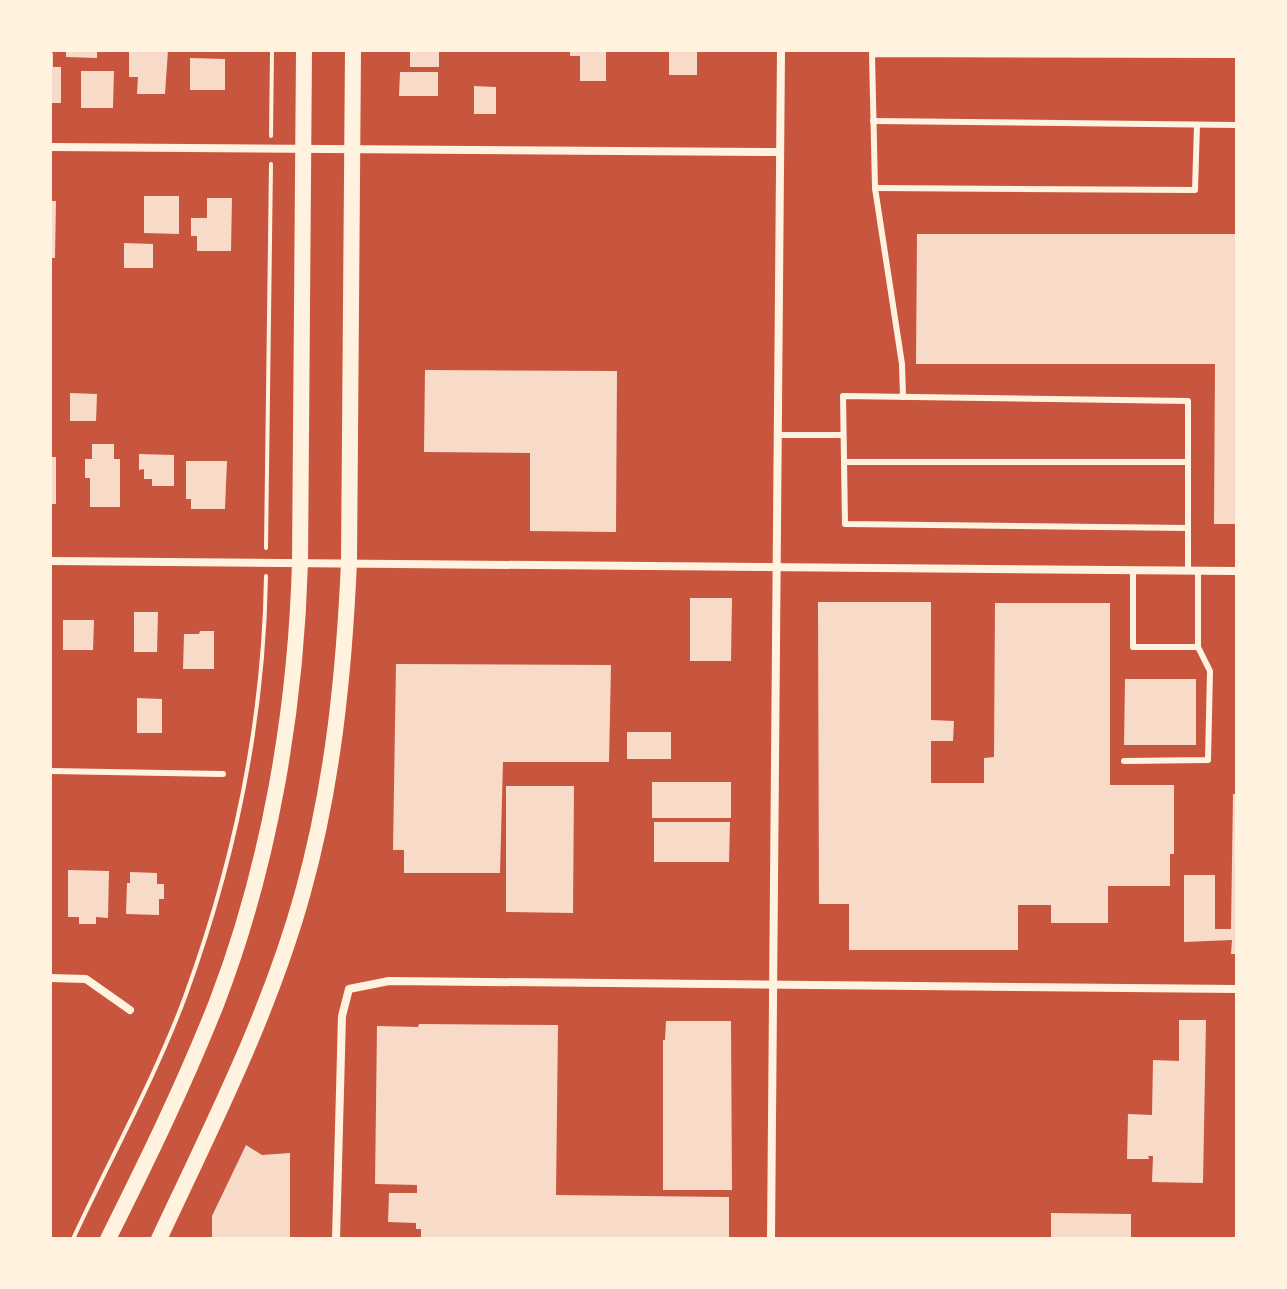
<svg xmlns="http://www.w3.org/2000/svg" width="1287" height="1289" font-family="Ubuntu,sans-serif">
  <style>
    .building { fill: #f7dbc8 }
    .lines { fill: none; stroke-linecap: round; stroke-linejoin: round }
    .path { stroke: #fff3e0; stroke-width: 4 }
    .service { stroke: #fff3e0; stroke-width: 6 }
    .minor { stroke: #fff3e0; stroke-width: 8 }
    .secondary { stroke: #fff3e0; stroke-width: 16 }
  </style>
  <rect width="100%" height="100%" fill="#c8553d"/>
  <g class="building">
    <polygon points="66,50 97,50 97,58 66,57"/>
    <polygon points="129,50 168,50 165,94 137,94 138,77 129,77"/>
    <rect x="410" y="50" width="29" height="17"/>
    <polygon points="570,50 606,50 606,81 580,81 580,56 570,56"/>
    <rect x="669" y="50" width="28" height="25"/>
    <polygon points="50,53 53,53 53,67 61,67 61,103 50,103"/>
    <polygon points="190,58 225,59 225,90 190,90"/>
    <polygon points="81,71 114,71 113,108 81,108"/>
    <polygon points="400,72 438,72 438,96 399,96"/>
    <polygon points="474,86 496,87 496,114 474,114"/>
    <polygon points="144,196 179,196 179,234 144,233"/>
    <polygon points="207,198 232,198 231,251 197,251 197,236 191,236 191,218 207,218"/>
    <polygon points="50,201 56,201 55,258 50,258"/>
    <polygon points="917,234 1237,234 1237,524 1214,524 1215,364 916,364"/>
    <polygon points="124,243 153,244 153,268 124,268"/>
    <polygon points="425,370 617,371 616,532 530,531 530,453 424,452"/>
    <polygon points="70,393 97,394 96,421 70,421"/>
    <polygon points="92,444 114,444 114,459 120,459 120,507 90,507 90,478 85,478 85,459 92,459"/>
    <polygon points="139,454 174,455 174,486 152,486 152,479 144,479 144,469 139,470"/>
    <rect x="50" y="457" width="6" height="47"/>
    <polygon points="186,461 227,461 225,509 191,509 191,499 186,499"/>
    <polygon points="690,598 732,598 731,661 690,661"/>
    <polygon points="818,602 931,602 931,720 954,721 953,741 931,741 931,783 984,783 984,758 994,757 995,603 1110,603 1110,785 1174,785 1174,854 1170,854 1170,886 1108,886 1108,923 1051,923 1051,905 1018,905 1018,950 849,950 849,904 819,904"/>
    <polygon points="134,612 158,612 157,652 134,652"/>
    <polygon points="63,620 94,620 93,650 63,650"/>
    <polygon points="200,631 214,631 214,669 183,669 184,634 199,634"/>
    <polygon points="396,664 611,665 609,762 503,762 500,873 404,873 404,850 393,850"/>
    <polygon points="1125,679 1196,679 1196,745 1124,745"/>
    <polygon points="137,698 162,699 162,733 137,733"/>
    <rect x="627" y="732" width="44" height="27"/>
    <rect x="652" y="782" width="79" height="36"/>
    <polygon points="506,786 574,786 573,913 506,912"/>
    <polygon points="1233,794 1237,794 1237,954 1231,954 1232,940 1184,942 1184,875 1215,875 1215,929 1231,929"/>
    <polygon points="654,822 730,822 729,862 654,862"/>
    <polygon points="68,870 109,871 108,918 96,917 96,924 79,924 79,917 68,917"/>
    <polygon points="130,872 157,873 157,884 164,884 164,899 159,899 159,915 126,914 127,883 130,883"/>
    <polygon points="1179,1020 1206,1020 1203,1183 1152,1182 1153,1156 1148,1156 1149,1159 1127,1159 1128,1114 1152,1115 1153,1060 1179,1061"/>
    <polygon points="666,1021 731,1021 732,1190 663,1190 663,1040 665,1040"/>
    <polygon points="419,1024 558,1025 556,1195 729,1197 729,1239 421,1239 421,1229 416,1229 416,1223 388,1222 389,1193 417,1193 417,1185 375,1184 377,1026 418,1027"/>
    <polygon points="246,1145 262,1155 290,1153 290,1239 212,1239 212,1216"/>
    <polygon points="1051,1213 1131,1214 1131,1239 1051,1239"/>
  </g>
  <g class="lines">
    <g class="path">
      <polyline points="271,136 272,50"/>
      <polyline points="266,548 271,164"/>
      <path d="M 73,1239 C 110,1159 154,1080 185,997 C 234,863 264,719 266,576"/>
    </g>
    <g class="service">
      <polyline points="873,121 1237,125"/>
      <polyline points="875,188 1195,190 1197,125"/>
      <polyline points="903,397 902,364 875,188 872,54 1237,55"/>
      <polyline points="777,435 843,435"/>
      <polyline points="844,462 1188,462"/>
      <polyline points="1188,528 845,524 843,396 1188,401 1188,571"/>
      <polyline points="1133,570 1133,647 1198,647"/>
      <polyline points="1124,761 1208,760 1210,671 1198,647 1198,570"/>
      <polyline points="50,771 223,774"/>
    </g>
    <g class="minor">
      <polyline points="50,147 779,152"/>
      <polyline points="50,561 1237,571"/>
      <polyline points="50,978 86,979 130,1010"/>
      <polyline points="336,1239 342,1016 349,989 389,981 1237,989"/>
      <polyline points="771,1239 781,50"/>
    </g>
    <g class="secondary">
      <path d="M 108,1239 C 147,1161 185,1083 217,1002 C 270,864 296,709 300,562 L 304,50"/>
      <path d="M 159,1239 C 212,1126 270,1012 303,892 C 333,784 344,674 349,562 L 353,50"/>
    </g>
  </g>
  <rect width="1287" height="1289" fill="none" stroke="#fff3e0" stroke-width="104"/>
</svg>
